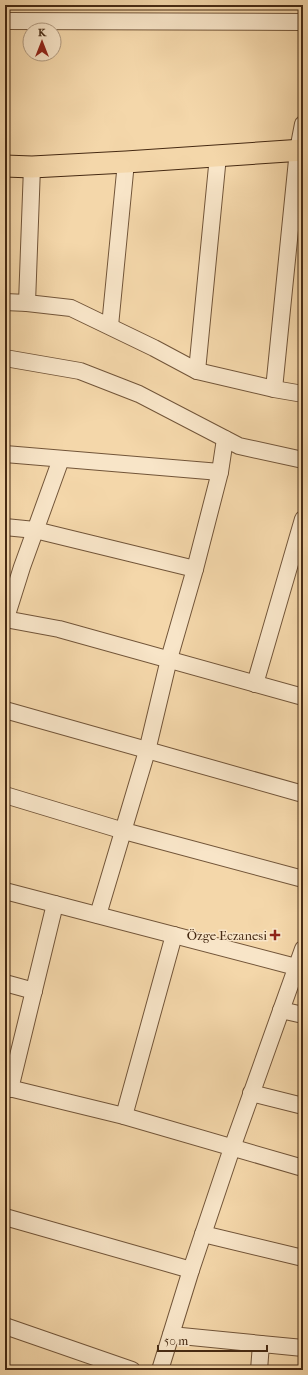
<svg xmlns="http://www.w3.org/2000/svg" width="308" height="1375" font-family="'IM FELL French Canon',serif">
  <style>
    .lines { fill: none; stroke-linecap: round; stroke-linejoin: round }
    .minor-casing { stroke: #725539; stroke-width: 18 }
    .major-casing { stroke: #462a13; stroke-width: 23 }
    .minor { stroke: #f8e5c8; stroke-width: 16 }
    .major { stroke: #f4d7aa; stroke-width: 21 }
    .poi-dot { fill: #8f2418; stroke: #f8e5c8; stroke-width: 1.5 }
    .labels { text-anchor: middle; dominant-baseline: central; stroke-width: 3; stroke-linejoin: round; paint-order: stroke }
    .poi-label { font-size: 13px; fill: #462a13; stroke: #f8e5c8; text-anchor: end }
  </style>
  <rect width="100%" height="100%" fill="#f4d7aa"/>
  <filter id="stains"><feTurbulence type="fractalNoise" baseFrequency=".005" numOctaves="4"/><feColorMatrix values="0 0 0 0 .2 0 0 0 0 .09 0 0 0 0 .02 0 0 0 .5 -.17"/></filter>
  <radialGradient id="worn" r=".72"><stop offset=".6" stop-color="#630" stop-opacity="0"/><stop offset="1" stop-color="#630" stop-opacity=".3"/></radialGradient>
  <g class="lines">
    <defs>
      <g id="minor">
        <polyline points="5,21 303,22"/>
        <polyline points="32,167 27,303 71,308 154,348 197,371 274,389 303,394"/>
        <polyline points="5,302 27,303"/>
        <polyline points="110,326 126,162"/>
        <polyline points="5,358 80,371 139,394 239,446 303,460"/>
        <polyline points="197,371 218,156"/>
        <polyline points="274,389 298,150 303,124"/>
        <polyline points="5,454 220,472"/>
        <polyline points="5,527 35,530 195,569"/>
        <polyline points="5,619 59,629 303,697"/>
        <polyline points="5,621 22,567 61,459"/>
        <polyline points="255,684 303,519"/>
        <polyline points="5,710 303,794"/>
        <polyline points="5,795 124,831 303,879"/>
        <polyline points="5,891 296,967"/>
        <polyline points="98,915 147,751 169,659 195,569 220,472 225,439"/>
        <polyline points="5,983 34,991"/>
        <polyline points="281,1010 303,1015"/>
        <polyline points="5,1087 124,1116 303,1168"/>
        <polyline points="10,1089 55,904"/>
        <polyline points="251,1093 303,1106"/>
        <polyline points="124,1116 174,935"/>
        <polyline points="5,1217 191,1270"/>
        <polyline points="203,1234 303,1258"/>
        <polyline points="5,1326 132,1370"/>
        <polyline points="171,1335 303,1348"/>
        <polyline points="160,1370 191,1270 232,1148 303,949"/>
        <polyline points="259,1370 261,1344"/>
      </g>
      <polyline id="major" points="5,166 32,167 126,162 303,150"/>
    </defs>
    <use href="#minor" class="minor-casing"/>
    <use href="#major" class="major-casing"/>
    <use href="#minor" class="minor"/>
    <use href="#major" class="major"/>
  </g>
  <path class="poi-dot" d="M273 929h4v4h4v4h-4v4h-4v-4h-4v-4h4z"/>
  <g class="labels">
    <g class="poi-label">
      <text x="267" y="935">Özge Eczanesi</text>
    </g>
  </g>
  <rect width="308" height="1375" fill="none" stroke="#f4d7aa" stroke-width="20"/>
  <rect x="6" y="6" width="296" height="1363" fill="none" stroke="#462a13" stroke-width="2"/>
  <rect x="10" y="10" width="288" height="1355" fill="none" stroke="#462a13"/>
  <g transform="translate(42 42)"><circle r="19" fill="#f8e5c8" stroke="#b19a80"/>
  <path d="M0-3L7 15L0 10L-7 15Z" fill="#8f2418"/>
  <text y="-6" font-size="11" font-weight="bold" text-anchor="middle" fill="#462a13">K</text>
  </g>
  <path d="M158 1345v6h109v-6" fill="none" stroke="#462a13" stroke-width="2"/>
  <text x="164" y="1345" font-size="12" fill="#462a13" stroke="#f8e5c8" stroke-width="3" paint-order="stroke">50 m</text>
  <rect width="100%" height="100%" filter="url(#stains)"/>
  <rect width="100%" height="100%" fill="url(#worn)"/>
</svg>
